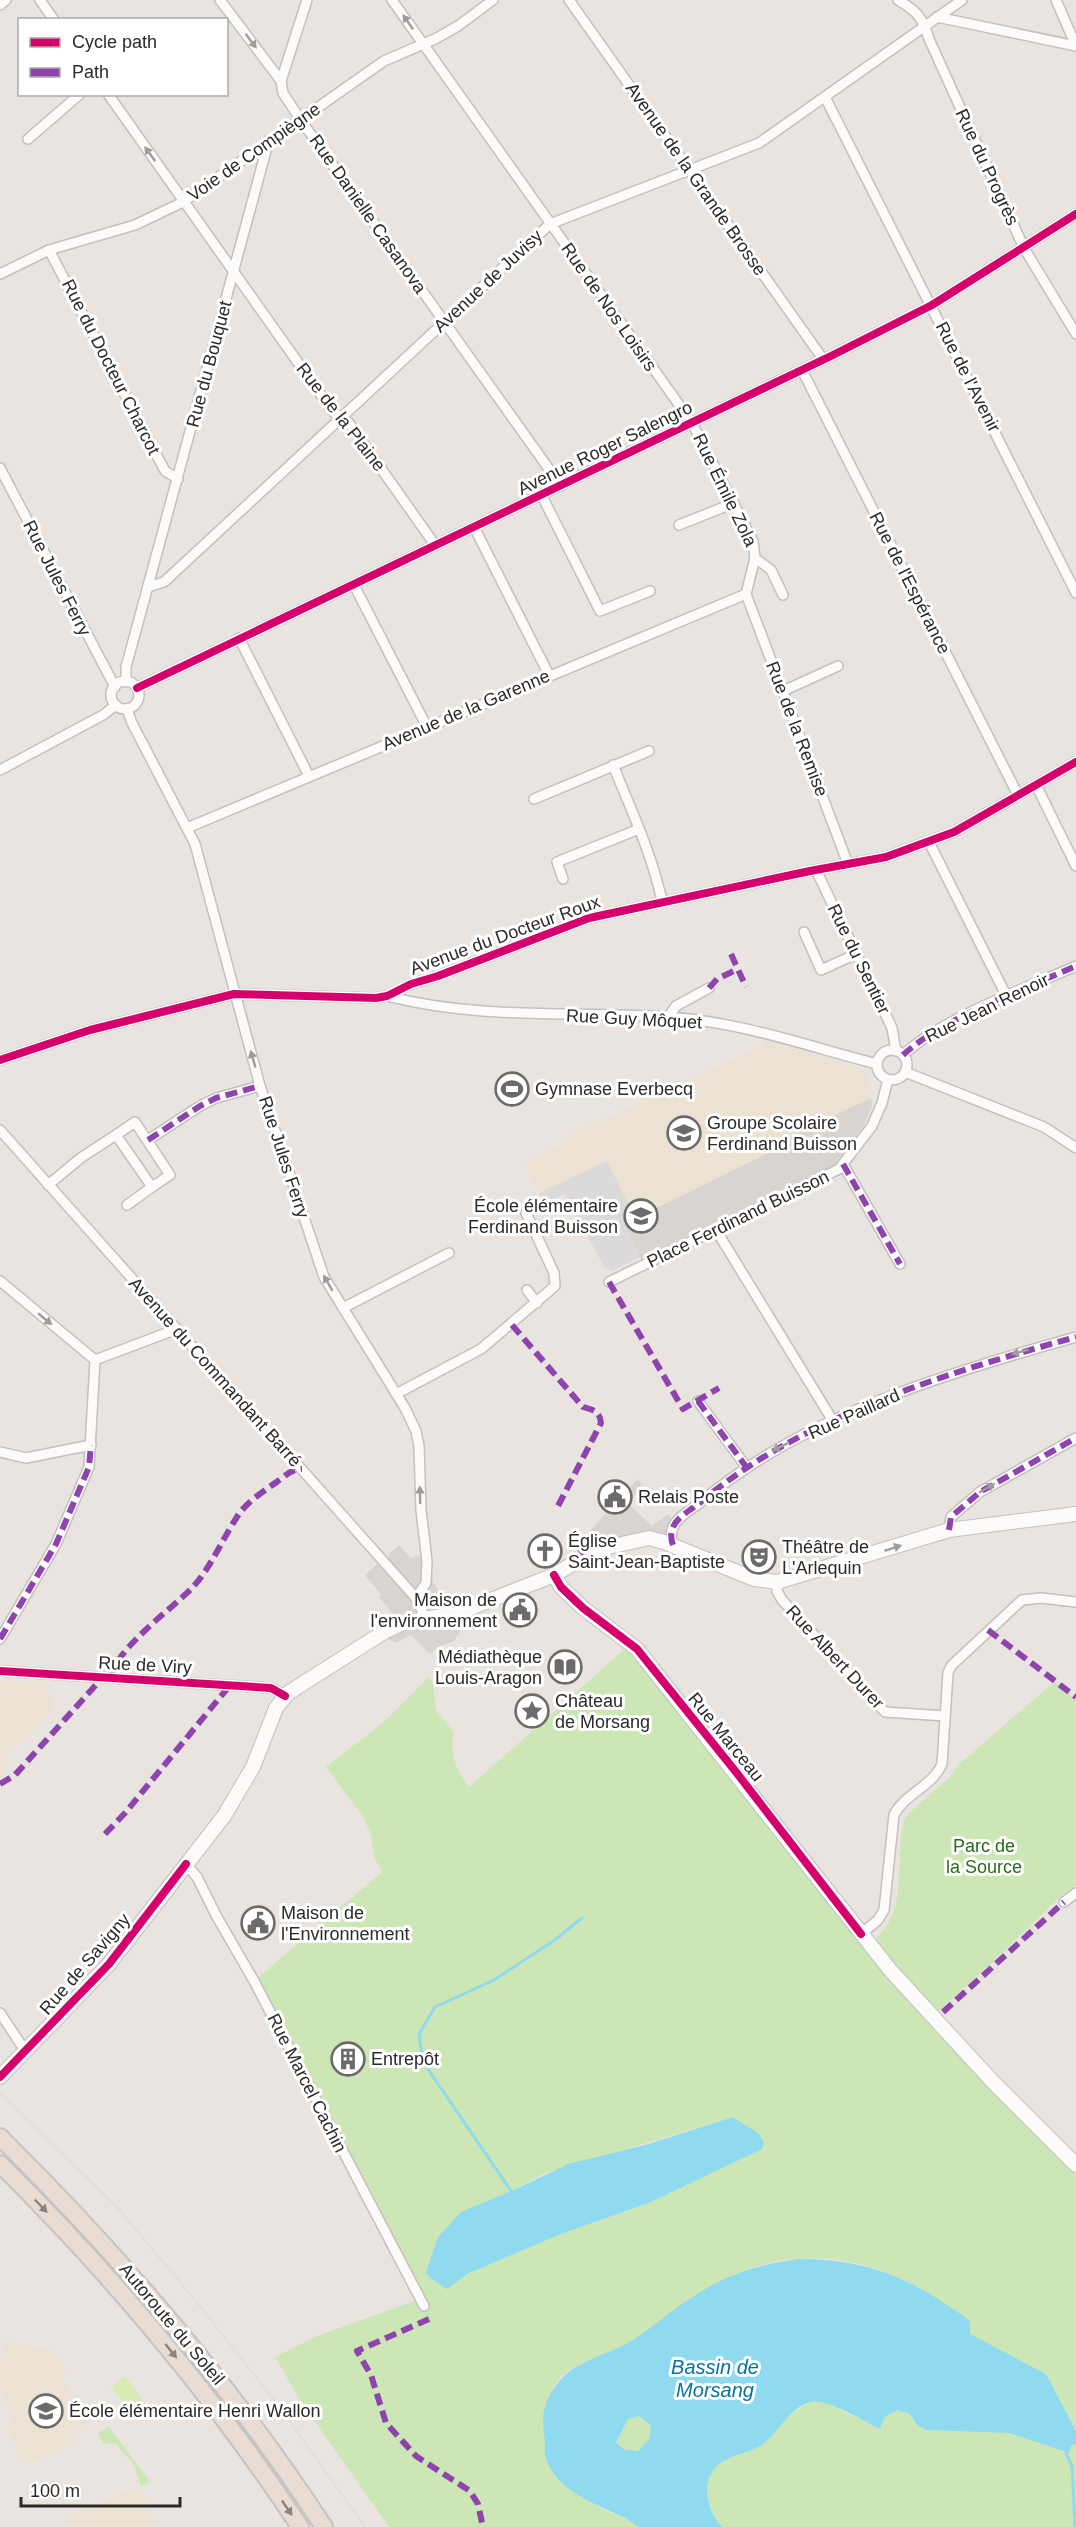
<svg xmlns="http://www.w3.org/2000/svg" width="1076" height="2527" font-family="Arial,sans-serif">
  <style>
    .industrial { fill: #dcd9db }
    .education { fill: #ece2d3 }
    .green { fill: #cce6b6; fill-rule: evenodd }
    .pitch { fill: #d8eab3 }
    .plaza { fill: #d9d4cf }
    .water { fill: #8fdaee; fill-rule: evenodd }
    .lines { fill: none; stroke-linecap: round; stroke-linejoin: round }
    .stream { stroke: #8fdaee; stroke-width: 3 }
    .street-casing { stroke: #c2c0c1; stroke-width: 12 }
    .secondary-casing { stroke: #c2c0c1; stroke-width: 16 }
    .highway-casing { stroke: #c4c3c1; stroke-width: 20 }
    .street { stroke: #fcfbfa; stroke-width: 9 }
    .secondary { stroke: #fcfbfa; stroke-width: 14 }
    .highway { stroke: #e9dcd2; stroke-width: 16 }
    .tram { stroke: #ddddde; stroke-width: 1.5 }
    .quiet { stroke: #8e44ad; stroke-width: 6; stroke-dasharray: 12 6; stroke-linecap: butt }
    .cycleway-casing { stroke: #fff; stroke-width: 11 }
    .cycleway { stroke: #d6006c; stroke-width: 8 }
    .oneway { fill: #9e9d9c }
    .oneway2 { fill: #8a837e }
    .labels { text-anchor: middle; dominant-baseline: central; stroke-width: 6; stroke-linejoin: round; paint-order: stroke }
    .street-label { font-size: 18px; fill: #2a2a2a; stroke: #fff }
    .poi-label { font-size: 18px; fill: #2a2a2a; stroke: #fff; text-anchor: start }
    .park-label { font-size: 18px; fill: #2b6a16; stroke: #fff }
    .water-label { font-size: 20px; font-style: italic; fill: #0673a1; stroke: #fff }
  </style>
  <rect width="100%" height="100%" fill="#e9e4df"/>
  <polygon class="industrial" points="607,1160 629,1206 624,1224 640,1257 612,1271 605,1268 564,1194 544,1203 539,1193"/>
  <g class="education">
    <polygon points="772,1042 865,1070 871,1098 775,1144 777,1149 624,1224 629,1205 607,1161 539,1193 526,1165 528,1160 568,1142 566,1136"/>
    <polygon points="34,1680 45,1681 53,1710 26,1738 4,1752 8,1759 4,1778 0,1781 0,1681 29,1683"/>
    <polygon points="8,2342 44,2348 55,2354 68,2372 61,2375 71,2399 76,2397 89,2428 73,2434 76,2443 24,2465 7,2425 14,2422 0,2388 3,2345"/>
    <polygon points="141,2486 155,2527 71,2527 67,2516"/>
  </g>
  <g class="green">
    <path d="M 626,1648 L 654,1678 L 908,2001 L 1076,2175 L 1076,2431 L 1046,2374 L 969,2334 L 970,2321 C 918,2282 865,2255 798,2259 C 723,2264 692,2303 634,2340 C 610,2355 566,2361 553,2388 C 548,2400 542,2454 548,2464 C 559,2485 580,2496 600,2508 C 613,2515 628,2517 640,2527 L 389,2527 L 302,2403 L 275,2357 L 317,2336 L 420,2299 L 254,1981 L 382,1872 L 374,1857 L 371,1835 L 364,1818 L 326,1767 L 385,1721 L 429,1677 L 433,1683 L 436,1710 L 454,1732 C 449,1752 456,1771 469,1787 ZM 733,2117 L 758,2133 L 764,2142 L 761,2149 L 651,2202 L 561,2234 L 467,2274 L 447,2288 L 438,2237 L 461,2212 L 516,2189 L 543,2174 Z"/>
    <path d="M 1054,1682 L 1076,1699 L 1076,1885 L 1061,1896 L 997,1958 L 935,2014 L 879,1948 L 877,1937 C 910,1907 894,1859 904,1820 L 908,1814 L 950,1777 L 957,1766 Z"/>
    <path d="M 811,2402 L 825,2402 L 880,2429 L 885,2417 L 897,2410 L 910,2414 L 917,2425 L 926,2430 L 1009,2433 L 1068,2453 L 1071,2446 L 1076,2443 L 1076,2527 L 722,2527 C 707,2510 698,2475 723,2461 C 736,2453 754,2452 766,2442 C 770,2439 771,2434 774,2431 C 785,2419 797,2408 811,2402 Z"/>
    <polygon points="639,2416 651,2425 649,2439 638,2451 625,2450 616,2443 628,2419"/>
    <polygon points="109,2427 150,2482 141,2486 134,2465 116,2444 102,2443 98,2432"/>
  </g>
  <polygon class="pitch" points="125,2376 148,2408 134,2418 111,2387"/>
  <g class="plaza">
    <polygon points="871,1098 872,1106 864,1125 835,1164 695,1233 642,1259 640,1257 624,1224 777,1149 774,1144"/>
    <polygon points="638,1479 642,1484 628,1504 652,1526 668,1514 673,1522 665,1528 667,1536 583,1553 578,1544"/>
    <polygon points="399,1545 411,1558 419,1555 430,1565 433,1583 448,1602 452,1615 462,1628 454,1641 440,1646 430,1654 411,1635 396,1643 386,1638 383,1626 395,1616 379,1597 381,1594 365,1575 376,1565 386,1565 389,1554"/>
  </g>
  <g class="water">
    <polygon points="733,2117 758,2133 764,2142 762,2149 651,2202 561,2234 467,2274 447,2289 429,2277 426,2272 438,2237 461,2212 516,2189 568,2164 645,2145"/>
    <path d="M 798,2259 C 869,2259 914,2279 970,2321 L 970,2334 L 1046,2374 L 1076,2431 L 1076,2444 L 1071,2446 L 1069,2453 L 1009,2433 L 926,2430 L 917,2425 L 910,2414 L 897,2410 L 885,2417 L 880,2429 C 863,2421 829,2399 812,2402 C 793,2405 780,2428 768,2440 C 756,2452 735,2453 722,2462 C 699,2477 706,2510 722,2527 C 701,2527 680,2527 658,2527 C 653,2527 645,2527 640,2527 C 634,2525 627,2518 621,2516 C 594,2504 552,2488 545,2455 C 544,2451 545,2446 545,2442 C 543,2420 540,2410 553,2390 C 570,2360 605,2357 633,2340 C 652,2328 669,2312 688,2300 C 725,2275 754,2265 798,2259 ZM 639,2416 L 651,2425 L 649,2439 L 638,2451 L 625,2450 L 616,2443 L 628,2419 Z"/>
  </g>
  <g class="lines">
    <g class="stream">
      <polyline points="511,2191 423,2062 419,2034 435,2007 494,1980 555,1940 582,1918"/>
      <polyline points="1066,2453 1072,2466 1075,2527"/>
    </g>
    <defs>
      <g id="street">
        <polyline points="40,0 54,20"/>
        <polyline points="220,0 281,81 283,93 300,119 561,486"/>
        <polyline points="392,0 692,423 753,541 755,558 746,594 848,864"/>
        <polyline points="569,0 823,359"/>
        <path d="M 898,0 C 917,11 923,18 929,39 L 1024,248 L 1076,334"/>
        <polyline points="1056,0 1076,46"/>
        <polyline points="0,5 6,0"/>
        <polyline points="937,17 1076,46"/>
        <polyline points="281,81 307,0"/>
        <polyline points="108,94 333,412 349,423 435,545"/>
        <polyline points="825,97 1076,593"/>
        <polyline points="28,139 80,94"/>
        <polyline points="49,250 165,471 178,479"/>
        <polyline points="0,274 49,250 135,225 183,202 384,61 435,39 458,26 493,0"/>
        <polyline points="802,370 1018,795"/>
        <polyline points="0,468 115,687"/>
        <polyline points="542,496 600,611 650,591"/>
        <polyline points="679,525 734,503"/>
        <polyline points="474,527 549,675"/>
        <polyline points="755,558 771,570 783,595"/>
        <polyline points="354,585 427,727"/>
        <polyline points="148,587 164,582 550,224 759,143 962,0"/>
        <polyline points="239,638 309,776"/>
        <circle cx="125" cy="695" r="14"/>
        <polyline points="126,682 126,667 269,140"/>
        <polyline points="137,688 831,356 932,305 1076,214"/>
        <polyline points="783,691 838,666"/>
        <polyline points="127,709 132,723 195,844 260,1086 324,1277 405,1408 416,1431 419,1446 421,1510 427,1561 426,1583 416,1598"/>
        <path d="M 613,765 C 631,810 652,854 662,901"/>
        <polyline points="0,770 103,715 116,705"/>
        <polyline points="1036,785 1076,866"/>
        <polyline points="534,799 649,751"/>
        <polyline points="187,828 746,594"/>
        <polyline points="929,842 1007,997"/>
        <polyline points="816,870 892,1028 896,1051"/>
        <polyline points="563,879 557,862 639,829"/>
        <polyline points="804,932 821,970 856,954"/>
        <path d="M 387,996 C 479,1020 574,1011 668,1017 C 741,1022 807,1046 877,1064"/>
        <polyline points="668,1017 676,1006 709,988"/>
        <circle cx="892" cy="1065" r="15"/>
        <path d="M 903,1055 C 943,1018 1024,989 1076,966"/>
        <polyline points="0,1060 90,1030 234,994 376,998 387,996 411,984 438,976 589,918 810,871 886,857 954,832 1076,762"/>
        <polyline points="905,1072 1044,1127 1076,1148"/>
        <polygon points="135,1122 170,1175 152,1187 116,1135"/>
        <polyline points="0,1130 416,1598 425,1617"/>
        <polyline points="148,1140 200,1106 216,1098 260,1086"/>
        <polyline points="843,1164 900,1264"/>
        <polyline points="48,1185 82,1157 116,1135"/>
        <polyline points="127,1205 152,1187"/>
        <polyline points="716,1230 833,1421"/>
        <polyline points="0,1281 95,1360"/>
        <polyline points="609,1282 839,1169 872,1126 882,1103 888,1079"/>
        <polyline points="527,1290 537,1303"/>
        <polyline points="343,1308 449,1253"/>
        <polyline points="396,1394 481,1349 555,1286 554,1273 526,1213"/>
        <polyline points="698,1401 747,1468"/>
        <polyline points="0,1452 26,1458 91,1445"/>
        <polyline points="949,1530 951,1517 980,1492 1076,1438"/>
        <path d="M 673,1545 C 665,1522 686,1514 702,1501 C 803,1416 950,1372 1076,1337"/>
        <polyline points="777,1582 777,1591 782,1600 885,1712 945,1716"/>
        <polyline points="0,1639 56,1544 89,1467 95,1360 177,1329"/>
        <polyline points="0,1671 271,1688 285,1696"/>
        <polyline points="186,1864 197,1877 217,1917 254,1981 424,2306"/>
        <polyline points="1064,1902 1076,1893"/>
        <path d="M 861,1934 L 878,1920 L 884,1910 L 894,1815 C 904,1794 933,1786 942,1764 L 948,1673 L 951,1666 L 1022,1600 L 1041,1598 L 1076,1602"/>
        <polyline points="0,2013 26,2052"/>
      </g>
      <g id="secondary">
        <polyline points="554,1575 561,1587 583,1608 637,1649 891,1971 994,2083 1076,2165"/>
        <polyline points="0,2077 109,1964 224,1816 253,1767 276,1708 288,1693 384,1632 403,1623 458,1613 554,1575 591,1553 609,1547 649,1538 664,1542 754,1579 777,1582 949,1530 1076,1514"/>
      </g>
      <g id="highway">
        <path d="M 0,2137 C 121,2257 231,2384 324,2527"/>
        <path d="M 0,2164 C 112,2275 213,2395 300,2527"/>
      </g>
    </defs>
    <use href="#street" class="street-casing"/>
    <use href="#secondary" class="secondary-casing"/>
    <use href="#highway" class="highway-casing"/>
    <use href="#street" class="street"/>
    <use href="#secondary" class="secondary"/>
    <use href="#highway" class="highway"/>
    <polyline class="tram" points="0,2093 117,2207 196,2301 278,2405 365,2527"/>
    <g class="quiet">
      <polyline points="731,954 746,987"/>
      <polyline points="709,988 717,979 738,969"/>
      <path d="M 903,1055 C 943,1018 1024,989 1076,966"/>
      <polyline points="148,1140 200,1106 216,1098 260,1086"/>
      <polyline points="843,1164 900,1264"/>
      <polyline points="609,1282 683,1409 719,1388"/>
      <path d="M 512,1325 L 583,1407 C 593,1410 600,1411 601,1423 L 558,1506"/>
      <polyline points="698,1401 747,1468"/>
      <polyline points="949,1530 951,1517 980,1492 1076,1438"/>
      <polyline points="578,1544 585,1557"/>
      <path d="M 673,1545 C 665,1522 686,1514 702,1501 C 803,1416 950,1372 1076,1337"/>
      <polyline points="988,1630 1076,1697"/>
      <polyline points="0,1639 56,1544 89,1467 91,1445"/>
      <path d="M 111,1678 C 114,1650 173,1608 193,1587 C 211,1567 222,1540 237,1517 C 246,1502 264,1491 278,1481 C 286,1475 292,1469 302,1469"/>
      <polyline points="0,1784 15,1775 103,1677"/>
      <polyline points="105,1834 125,1813 226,1690 227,1685"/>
      <polyline points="943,2012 1064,1902"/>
      <polyline points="429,2319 357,2351 371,2375 386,2423 416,2456 470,2491 478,2504 483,2527"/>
    </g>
    <defs>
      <g id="cycleway">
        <polyline points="137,688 831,356 932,305 1076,214"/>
        <polyline points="0,1060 90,1030 234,994 376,998 387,996 411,984 438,976 589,918 810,871 886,857 954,832 1076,762"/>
        <polyline points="554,1575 561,1587 583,1608 637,1649 736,1772 861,1934"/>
        <polyline points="0,1671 271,1688 285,1696"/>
        <polyline points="0,2077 109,1964 186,1864"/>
      </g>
    </defs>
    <use href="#cycleway" class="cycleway-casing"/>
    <use href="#cycleway" class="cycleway"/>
  </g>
  <defs><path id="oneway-solid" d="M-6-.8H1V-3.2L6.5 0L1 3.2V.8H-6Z" transform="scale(1.5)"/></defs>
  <g class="oneway">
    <use href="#oneway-solid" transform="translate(408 22) rotate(-125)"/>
    <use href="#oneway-solid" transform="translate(251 41) rotate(53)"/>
    <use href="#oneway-solid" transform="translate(150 154) rotate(-126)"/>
    <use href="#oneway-solid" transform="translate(253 1059) rotate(-106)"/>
    <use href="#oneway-solid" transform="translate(328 1283) rotate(-120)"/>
    <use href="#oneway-solid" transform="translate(45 1319) rotate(40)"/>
    <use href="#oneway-solid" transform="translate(1020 1352) rotate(165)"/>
    <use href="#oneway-solid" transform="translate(780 1447) rotate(154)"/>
    <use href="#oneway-solid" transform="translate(987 1488) rotate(-30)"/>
    <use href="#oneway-solid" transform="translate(420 1495) rotate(-91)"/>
    <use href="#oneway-solid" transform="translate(893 1548) rotate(-18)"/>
  </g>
  <g class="oneway2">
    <use href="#oneway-solid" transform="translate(41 2206) rotate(46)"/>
    <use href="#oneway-solid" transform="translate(171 2351) rotate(51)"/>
    <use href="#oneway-solid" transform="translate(287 2508) rotate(56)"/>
  </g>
  <defs>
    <symbol id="stadium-ring" viewBox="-11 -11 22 22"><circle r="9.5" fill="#fff" stroke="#6d6b69" stroke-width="1.5"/><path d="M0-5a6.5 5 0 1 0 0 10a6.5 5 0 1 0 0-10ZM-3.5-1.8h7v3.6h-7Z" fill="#6d6b69"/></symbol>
    <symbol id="school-ring" viewBox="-11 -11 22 22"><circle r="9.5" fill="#fff" stroke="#6d6b69" stroke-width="1.5"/><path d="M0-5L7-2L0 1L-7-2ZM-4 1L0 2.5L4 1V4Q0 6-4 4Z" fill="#6d6b69"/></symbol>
    <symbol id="civic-ring" viewBox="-11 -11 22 22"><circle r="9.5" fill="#fff" stroke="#6d6b69" stroke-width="1.5"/><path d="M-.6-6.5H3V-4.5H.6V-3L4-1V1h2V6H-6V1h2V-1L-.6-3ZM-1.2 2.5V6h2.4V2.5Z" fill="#6d6b69"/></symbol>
    <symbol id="church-ring" viewBox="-11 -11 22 22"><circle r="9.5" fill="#fff" stroke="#6d6b69" stroke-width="1.5"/><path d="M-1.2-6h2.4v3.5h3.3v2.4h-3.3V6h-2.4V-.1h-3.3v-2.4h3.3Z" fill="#6d6b69"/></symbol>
    <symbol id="theatre-ring" viewBox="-11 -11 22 22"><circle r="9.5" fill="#fff" stroke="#6d6b69" stroke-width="1.5"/><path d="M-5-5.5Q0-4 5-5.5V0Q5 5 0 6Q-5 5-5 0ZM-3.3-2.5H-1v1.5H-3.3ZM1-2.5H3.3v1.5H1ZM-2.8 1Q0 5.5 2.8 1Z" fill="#6d6b69"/></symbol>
    <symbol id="library-ring" viewBox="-11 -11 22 22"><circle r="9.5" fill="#fff" stroke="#6d6b69" stroke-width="1.5"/><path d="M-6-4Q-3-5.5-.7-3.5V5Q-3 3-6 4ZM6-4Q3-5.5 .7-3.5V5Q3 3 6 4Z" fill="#6d6b69"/></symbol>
    <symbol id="sight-ring" viewBox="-11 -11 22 22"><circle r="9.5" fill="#fff" stroke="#6d6b69" stroke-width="1.5"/><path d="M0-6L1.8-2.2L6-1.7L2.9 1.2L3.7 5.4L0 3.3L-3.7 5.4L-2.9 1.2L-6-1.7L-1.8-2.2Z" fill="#6d6b69"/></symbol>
    <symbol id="building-ring" viewBox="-11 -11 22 22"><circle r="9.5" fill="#fff" stroke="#6d6b69" stroke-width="1.5"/><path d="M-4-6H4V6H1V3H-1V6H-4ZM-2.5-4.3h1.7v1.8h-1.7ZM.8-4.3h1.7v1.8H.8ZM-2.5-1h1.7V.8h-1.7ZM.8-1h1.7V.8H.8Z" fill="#6d6b69"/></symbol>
  </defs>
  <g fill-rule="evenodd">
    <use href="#stadium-ring" x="493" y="1070" width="38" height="38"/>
    <use href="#school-ring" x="665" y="1114" width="38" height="38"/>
    <use href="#school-ring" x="622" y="1197" width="38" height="38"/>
    <use href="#civic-ring" x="596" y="1478" width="38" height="38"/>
    <use href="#church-ring" x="526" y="1532" width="38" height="38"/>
    <use href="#theatre-ring" x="740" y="1538" width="38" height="38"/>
    <use href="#civic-ring" x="501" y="1591" width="38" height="38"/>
    <use href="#library-ring" x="546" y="1648" width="38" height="38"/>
    <use href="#sight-ring" x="513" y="1692" width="38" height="38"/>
    <use href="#civic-ring" x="239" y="1904" width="38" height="38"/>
    <use href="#building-ring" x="329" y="2040" width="38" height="38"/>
    <use href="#school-ring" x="27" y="2392" width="38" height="38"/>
  </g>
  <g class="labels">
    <g class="street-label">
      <text transform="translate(254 152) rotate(-35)">Voie de Compiègne</text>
      <text transform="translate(987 167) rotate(65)">Rue du Progrès</text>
      <text transform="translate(696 179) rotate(55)">Avenue de la Grande Brosse</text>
      <text transform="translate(368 214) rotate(55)">Rue Danielle Casanova</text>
      <text transform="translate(488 281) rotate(-43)">Avenue de Juvisy</text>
      <text transform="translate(609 307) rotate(55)">Rue de Nos Loisirs</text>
      <text transform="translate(209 364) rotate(-75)">Rue du Bouquet</text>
      <text transform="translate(111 367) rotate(63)">Rue du Docteur Charcot</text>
      <text transform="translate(968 377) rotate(63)">Rue de l'Avenir</text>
      <text transform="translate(341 417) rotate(52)">Rue de la Plaine</text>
      <text transform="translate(605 448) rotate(-26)">Avenue Roger Salengro</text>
      <text transform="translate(725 490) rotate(64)">Rue Émile Zola</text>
      <text transform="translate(57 578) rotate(63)">Rue Jules Ferry</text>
      <text transform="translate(910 583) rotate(63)">Rue de l'Espérance</text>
      <text transform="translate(466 710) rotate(-23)">Avenue de la Garenne</text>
      <text transform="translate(797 729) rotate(69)">Rue de la Remise</text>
      <text transform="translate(505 935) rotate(-20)">Avenue du Docteur Roux</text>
      <text transform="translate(859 959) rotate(64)">Rue du Sentier</text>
      <text transform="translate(987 1008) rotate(-26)">Rue Jean Renoir</text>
      <text transform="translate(634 1019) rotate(3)">Rue Guy Môquet</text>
      <text transform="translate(284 1157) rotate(72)">Rue Jules Ferry</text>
      <text transform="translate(738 1219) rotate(-26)">Place Ferdinand Buisson</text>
      <text transform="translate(215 1372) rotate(48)">Avenue du Commandant Barré</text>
      <text transform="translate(854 1414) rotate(-24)">Rue Paillard</text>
      <text transform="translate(835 1657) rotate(47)">Rue Albert Durer</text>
      <text transform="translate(145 1665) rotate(3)">Rue de Viry</text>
      <text transform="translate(726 1737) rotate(51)">Rue Marceau</text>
      <text transform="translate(85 1964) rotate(-49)">Rue de Savigny</text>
      <text transform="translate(307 2083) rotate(63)">Rue Marcel Cachin</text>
      <text transform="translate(172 2324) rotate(50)">Autoroute du Soleil</text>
    </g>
    <g class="poi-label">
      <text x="535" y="1089">Gymnase Everbecq</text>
      <text x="707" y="1123">Groupe Scolaire<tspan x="707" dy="21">Ferdinand Buisson</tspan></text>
      <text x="618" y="1206" text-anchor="end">École élémentaire<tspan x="618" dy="21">Ferdinand Buisson</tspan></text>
      <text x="638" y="1497">Relais Poste</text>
      <text x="568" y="1541">Église<tspan x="568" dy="21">Saint-Jean-Baptiste</tspan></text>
      <text x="782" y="1547">Théâtre de<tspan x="782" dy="21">L'Arlequin</tspan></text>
      <text x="497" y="1600" text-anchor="end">Maison de<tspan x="497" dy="21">l'environnement</tspan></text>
      <text x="542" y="1657" text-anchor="end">Médiathèque<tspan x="542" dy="21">Louis-Aragon</tspan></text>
      <text x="555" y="1701">Château<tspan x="555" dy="21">de Morsang</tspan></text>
      <text x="281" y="1913">Maison de<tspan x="281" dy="21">l'Environnement</tspan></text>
      <text x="371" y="2059">Entrepôt</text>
      <text x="69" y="2411">École élémentaire Henri Wallon</text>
    </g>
    <g class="park-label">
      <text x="984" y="1846">Parc de<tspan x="984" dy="21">la Source</tspan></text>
    </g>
    <g class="water-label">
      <text x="715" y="2367">Bassin de<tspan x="715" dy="23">Morsang</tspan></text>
    </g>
  </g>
  <rect x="18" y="18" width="210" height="78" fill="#ffffff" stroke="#aaaaaa" stroke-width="1.5"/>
  <rect x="30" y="38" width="30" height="9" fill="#d6006c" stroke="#aaaaaa" stroke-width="1.5"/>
  <text x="72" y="48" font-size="18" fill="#2a2a2a">Cycle path</text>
  <rect x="30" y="68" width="30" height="9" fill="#8e44ad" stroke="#aaaaaa" stroke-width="1.5"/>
  <text x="72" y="78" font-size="18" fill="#2a2a2a">Path</text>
  <path d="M21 2497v9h159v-9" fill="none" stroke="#2a2a2a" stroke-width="3"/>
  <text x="30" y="2497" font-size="18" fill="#2a2a2a" stroke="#ffffff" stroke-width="4.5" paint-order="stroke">100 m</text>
</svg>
